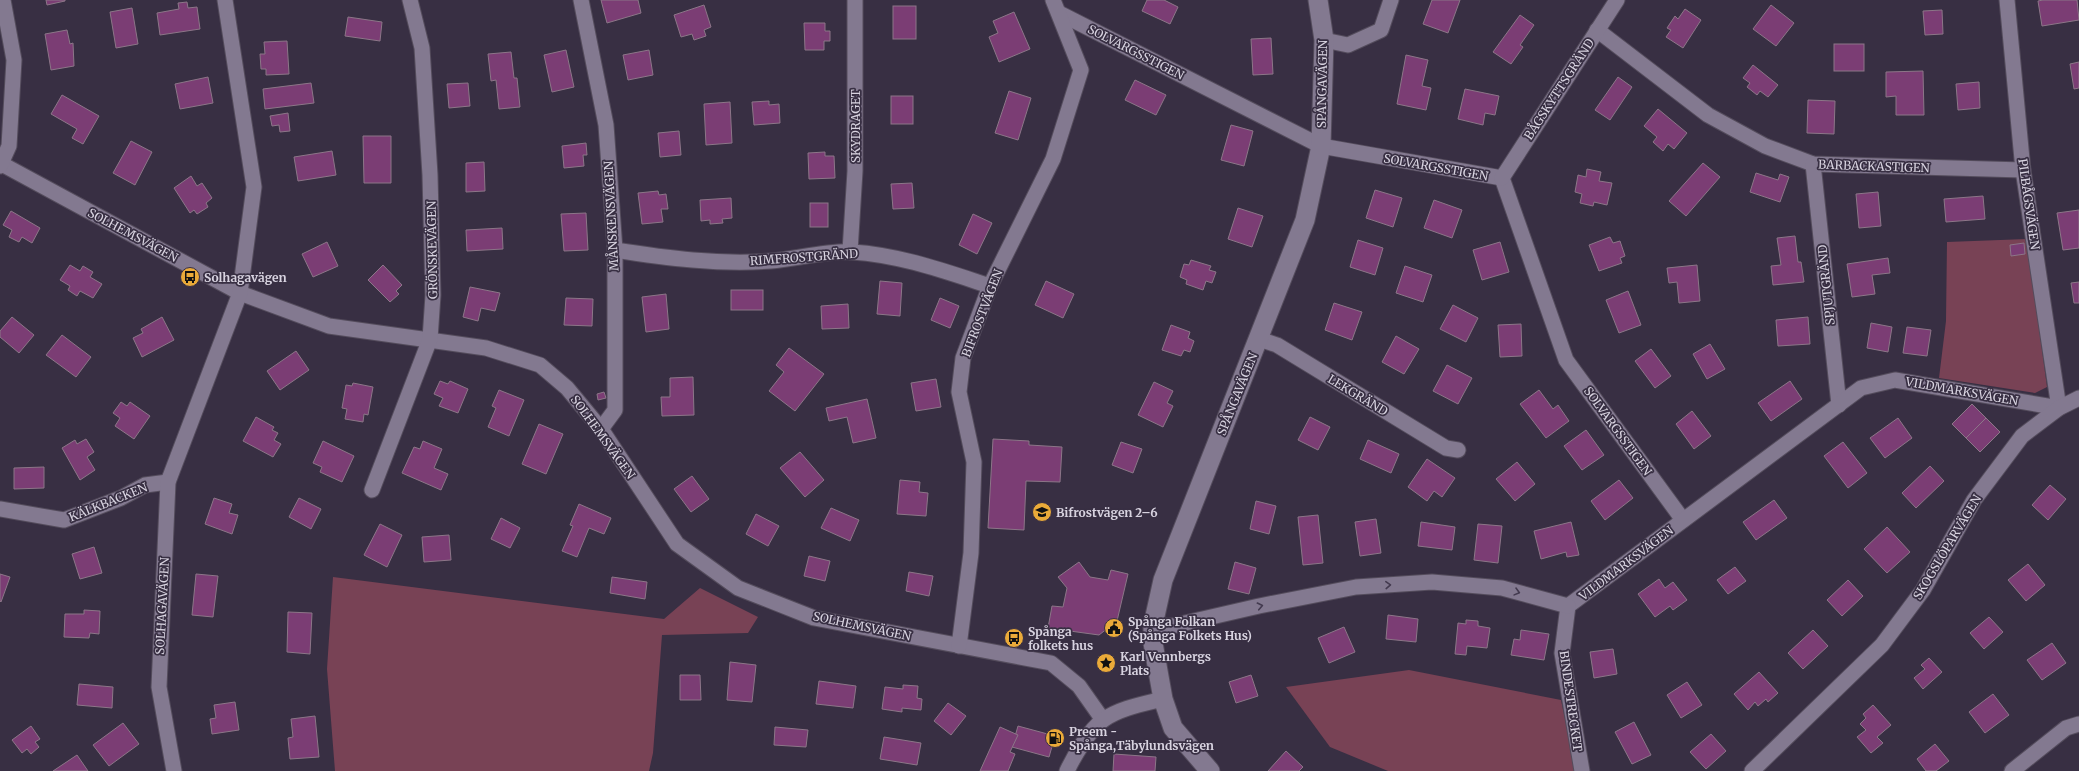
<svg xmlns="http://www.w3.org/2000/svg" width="2079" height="771" font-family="Merriweather,serif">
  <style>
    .green { fill: #784255 }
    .building { fill: #7b3d74; stroke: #8c7688 }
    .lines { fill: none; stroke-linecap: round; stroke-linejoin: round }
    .minor-casing { stroke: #544c5c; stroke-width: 17 }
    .tertiary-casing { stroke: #544c5c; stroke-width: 21 }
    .minor { stroke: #837990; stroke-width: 15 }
    .tertiary { stroke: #837990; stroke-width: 19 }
    .oneway { stroke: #433a4f }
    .labels { text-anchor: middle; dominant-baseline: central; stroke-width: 3.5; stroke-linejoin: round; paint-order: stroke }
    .street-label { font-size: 12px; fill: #d8d3e0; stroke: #382f43 }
    .poi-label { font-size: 12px; font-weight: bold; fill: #d8d3e0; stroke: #382f43; text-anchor: start }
  </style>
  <rect width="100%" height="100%" fill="#382f43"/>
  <g class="green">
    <polygon points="2027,239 2047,387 2035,393 1939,378 1946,321 1947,242"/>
    <polygon points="333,577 664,619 700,588 758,617 748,633 662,635 653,753 649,771 335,771 327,669"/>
    <polygon points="1409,670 1561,700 1576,771 1388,771 1330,747 1286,687"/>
  </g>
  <g class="building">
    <polygon points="46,0 65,0 65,1 47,5"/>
    <polygon points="601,0 638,0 641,13 607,23"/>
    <polygon points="1147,0 1164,0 1178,7 1170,24 1142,11"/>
    <polygon points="1432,0 1460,0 1448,33 1423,24"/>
    <polygon points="2043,0 2077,0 2079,20 2042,26 2038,1"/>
    <polygon points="187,2 188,8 197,7 200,29 160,35 157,13 179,9 178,3"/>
    <polygon points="704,5 711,27 704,30 706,36 694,40 692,34 681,37 674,15"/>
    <polygon points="1771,5 1794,23 1776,46 1753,29"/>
    <rect x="893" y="6" width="23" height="33"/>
    <polygon points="132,8 138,44 116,48 110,12"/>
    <polygon points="1685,9 1701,20 1683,48 1666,37 1671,30 1667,28 1675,16 1678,19"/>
    <polygon points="1942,10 1943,34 1925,35 1923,11"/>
    <polygon points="1014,12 1030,49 999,62 989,37 998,33 993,21"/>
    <polygon points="1520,15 1534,25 1520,45 1523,47 1511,64 1493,52"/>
    <polygon points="348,17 382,22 380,41 345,36"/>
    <polygon points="804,23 825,23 825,31 830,31 830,41 824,41 824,50 805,50"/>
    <polygon points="67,30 70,44 73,43 74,66 51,70 45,34"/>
    <polygon points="1271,38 1273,74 1253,75 1251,39"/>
    <polygon points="287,41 289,74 266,75 266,69 261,69 260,54 265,54 264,42"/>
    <rect x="1834" y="44" width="30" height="27"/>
    <polygon points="566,50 574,87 552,92 544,55"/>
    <polygon points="649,50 653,75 628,80 623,55"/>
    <polygon points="511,52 514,78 517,78 520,107 499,109 496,80 491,81 488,54"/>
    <polygon points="1406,55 1428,60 1422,86 1431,88 1426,110 1397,104"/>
    <polygon points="2079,62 2079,88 2074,89 2070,64"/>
    <polygon points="1753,65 1778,85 1768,97 1760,91 1757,95 1747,87 1750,83 1743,78"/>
    <polygon points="1923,71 1924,115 1896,115 1896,96 1886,97 1886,72"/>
    <polygon points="208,77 213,103 180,109 175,84"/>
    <polygon points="1618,77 1632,87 1610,120 1595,110"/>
    <polygon points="1135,80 1166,95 1156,115 1125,100"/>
    <polygon points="1979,82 1980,108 1958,110 1956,84"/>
    <polygon points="311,83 314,103 265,109 263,89"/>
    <polygon points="468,83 470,106 449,108 447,84"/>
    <polygon points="1465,89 1499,96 1495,115 1485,113 1483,125 1458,119"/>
    <polygon points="1009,91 1031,98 1018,140 995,133"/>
    <polygon points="62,95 99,116 83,144 72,138 77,129 51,114"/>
    <rect x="891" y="96" width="22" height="28"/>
    <polygon points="1808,100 1835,101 1834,134 1807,133"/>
    <polygon points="769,101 769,105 779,104 780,123 754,125 752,102"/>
    <polygon points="730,102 732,143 706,145 704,104"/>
    <polygon points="1658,109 1687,133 1674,149 1668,144 1663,151 1653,142 1657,137 1644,126"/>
    <polygon points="288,113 290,131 280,132 279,125 272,126 270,116"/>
    <polygon points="1231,125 1253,131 1244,166 1221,160"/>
    <polygon points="679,131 681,155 660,157 658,133"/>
    <polygon points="363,136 391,136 391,183 364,183"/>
    <polygon points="131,141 152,152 135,185 113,173"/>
    <polygon points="586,143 587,155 583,155 584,166 564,168 562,146"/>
    <polygon points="332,151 336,175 298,181 294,157"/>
    <polygon points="825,152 825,156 834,156 835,178 809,179 808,153"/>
    <polygon points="484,162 485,191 466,192 466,163"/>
    <polygon points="1703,163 1720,177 1686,216 1669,201"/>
    <polygon points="1587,169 1601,172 1599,181 1612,183 1607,205 1594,202 1593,206 1580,203 1582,194 1575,192 1578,175 1586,177"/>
    <polygon points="1756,173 1778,180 1780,174 1789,177 1780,202 1750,192"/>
    <polygon points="191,176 197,186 202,183 212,198 206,203 208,207 197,214 194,210 190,213 174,188"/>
    <polygon points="912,183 914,208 893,209 891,184"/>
    <polygon points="1375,190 1402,198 1393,227 1366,218"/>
    <polygon points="658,191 659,195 666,194 668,209 661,209 663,222 642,224 638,193"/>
    <polygon points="1878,192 1881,226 1859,228 1856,194"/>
    <polygon points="1983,196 1985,219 1946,222 1944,199"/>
    <polygon points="731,198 732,218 722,219 723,223 710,224 710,220 701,221 700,200"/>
    <polygon points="1434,200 1462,210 1452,238 1424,228"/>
    <rect x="810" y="203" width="18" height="24"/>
    <polygon points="1238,208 1263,216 1252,247 1228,239"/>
    <polygon points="2079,210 2079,248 2063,250 2057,213"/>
    <polygon points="11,211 40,228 32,243 22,237 19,242 9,237 12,230 3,225"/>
    <polygon points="586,213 588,250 564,251 561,214"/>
    <polygon points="973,214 992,223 977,254 959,245"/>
    <polygon points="502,228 503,249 467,251 466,230"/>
    <polygon points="1795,236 1798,262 1801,262 1804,282 1773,285 1771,266 1781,265 1777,238"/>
    <polygon points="1610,237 1613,243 1620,241 1625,256 1620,258 1622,263 1599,271 1589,245"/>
    <polygon points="1358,240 1383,248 1375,275 1350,267"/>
    <polygon points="327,242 338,266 313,277 302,254"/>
    <polygon points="1500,242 1509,272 1482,280 1473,250"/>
    <polygon points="2024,243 2025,254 2011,256 2010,245"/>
    <polygon points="1888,258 1890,273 1872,275 1875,294 1852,297 1847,264"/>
    <polygon points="1191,260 1211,266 1209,270 1216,272 1212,283 1206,281 1203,290 1186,284 1187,280 1180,277 1184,264 1189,265"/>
    <polygon points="70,265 80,271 83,266 93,272 90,277 102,284 93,298 80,291 77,296 68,290 70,286 60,280"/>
    <polygon points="383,265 402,285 396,291 399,294 390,302 368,280"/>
    <polygon points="1697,265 1700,301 1679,303 1677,282 1669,283 1667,268"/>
    <polygon points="1405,266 1432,275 1423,302 1396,293"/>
    <polygon points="880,281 902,283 900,316 877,314"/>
    <polygon points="1046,281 1074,294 1063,318 1035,305"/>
    <polygon points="2079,282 2079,303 2074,303 2071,283"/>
    <polygon points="470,287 500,293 495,311 481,308 478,321 463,317"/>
    <rect x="731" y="290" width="32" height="20"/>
    <polygon points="1628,291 1641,325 1619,333 1606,300"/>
    <polygon points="666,294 669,329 646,332 642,297"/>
    <polygon points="566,298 593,299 592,326 564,325"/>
    <polygon points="940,298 959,306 950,328 931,320"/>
    <polygon points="1334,303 1362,312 1352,340 1325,330"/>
    <polygon points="848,304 849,328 822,329 821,306"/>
    <polygon points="1453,305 1478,318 1466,342 1440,329"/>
    <polygon points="12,317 34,335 19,353 0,337 0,331"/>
    <polygon points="162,317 174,340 142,357 133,338 143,333 141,329"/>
    <polygon points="1808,317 1810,344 1778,346 1776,320"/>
    <polygon points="1871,323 1892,327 1888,352 1867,348"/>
    <polygon points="1521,324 1522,356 1500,357 1498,325"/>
    <polygon points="1171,325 1190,332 1188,338 1194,341 1190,352 1184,350 1181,356 1162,350"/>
    <polygon points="1907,327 1931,330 1927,356 1903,353"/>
    <polygon points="62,335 91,357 76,377 46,355"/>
    <polygon points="1396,336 1419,349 1404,374 1382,362"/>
    <polygon points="1710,344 1725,369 1707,379 1693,354"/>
    <polygon points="789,348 824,374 795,411 769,391 784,372 776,365"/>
    <polygon points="1651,349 1671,376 1655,388 1635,361"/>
    <polygon points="296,351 309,370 280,390 267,371"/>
    <polygon points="1447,365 1472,378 1458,404 1433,391"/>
    <polygon points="693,377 694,415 662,416 661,397 670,397 670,378"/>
    <polygon points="936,379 941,407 916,411 911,383"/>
    <polygon points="440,381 448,384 450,381 468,389 458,413 439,406 443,398 434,394"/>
    <polygon points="1790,381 1802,399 1771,421 1758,403"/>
    <polygon points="1154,382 1173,391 1167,403 1173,406 1163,427 1138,415"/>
    <polygon points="353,383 373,387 368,415 364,414 363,422 345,419 347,409 342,408 346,385 352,386"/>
    <polygon points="499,390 524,400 509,436 488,427 496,408 492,406"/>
    <polygon points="1539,390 1553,409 1558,405 1569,421 1546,438 1520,404"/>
    <polygon points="604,392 606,398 598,400 597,394"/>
    <polygon points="867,399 876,438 853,443 847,417 829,421 826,408"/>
    <polygon points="121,402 127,406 130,402 150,416 134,439 115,426 120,418 113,413"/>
    <polygon points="1972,404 1986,418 1966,438 1952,424"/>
    <polygon points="1692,411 1711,436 1694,449 1676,424"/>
    <polygon points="256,417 274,427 272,430 278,433 274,440 281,444 273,457 243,441"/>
    <polygon points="1310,417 1330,427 1318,450 1298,440"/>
    <polygon points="1898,418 1912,438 1885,458 1870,438"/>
    <polygon points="1986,418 2000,432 1980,452 1966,438"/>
    <polygon points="539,424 563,434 546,474 522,464"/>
    <polygon points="1586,430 1604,455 1582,470 1564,446"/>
    <polygon points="86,439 94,452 87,457 95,470 80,480 62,448 75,440 77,444"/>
    <polygon points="993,439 1029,441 1029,445 1062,447 1060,482 1026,481 1024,530 988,528"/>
    <polygon points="1368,440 1399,454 1391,473 1360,459"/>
    <polygon points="323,441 354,456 342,482 320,472 322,467 313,463"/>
    <polygon points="423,441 442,449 434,468 448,474 441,490 402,473 414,447 420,449"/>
    <polygon points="1121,442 1142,449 1133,473 1112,465"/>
    <polygon points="1843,442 1867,473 1848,488 1824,456"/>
    <polygon points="800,452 824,480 805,497 780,468"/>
    <polygon points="1427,459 1455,478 1442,497 1434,491 1427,501 1408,487"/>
    <polygon points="1517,462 1535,484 1515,501 1496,479"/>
    <polygon points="1930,466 1944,481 1916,508 1902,493"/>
    <polygon points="44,467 44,488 14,489 14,468"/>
    <polygon points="692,476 709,499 691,512 674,489"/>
    <polygon points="900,480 920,482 919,492 928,493 926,516 897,514"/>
    <polygon points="1619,480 1633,498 1605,520 1591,501"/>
    <polygon points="2050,485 2066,499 2048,520 2032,505"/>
    <polygon points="214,498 232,504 229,513 238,515 232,534 205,524"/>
    <polygon points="299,498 321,509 311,529 289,517"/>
    <polygon points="1774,500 1787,518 1756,540 1743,522"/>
    <polygon points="1256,501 1276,506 1269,534 1250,529"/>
    <polygon points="579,504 611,518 604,534 589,528 577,557 562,551 573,526 570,525"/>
    <polygon points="831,508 859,520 850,541 821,528"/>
    <polygon points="756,514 779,526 768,546 746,534"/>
    <polygon points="1318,515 1323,563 1303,565 1298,517"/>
    <polygon points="501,518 520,528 510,548 491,539"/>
    <polygon points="1376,519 1381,553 1360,556 1355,522"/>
    <polygon points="1421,522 1455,527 1452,550 1418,546"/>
    <polygon points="1571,522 1579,555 1567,557 1566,552 1541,559 1534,531"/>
    <polygon points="380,524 402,535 387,567 364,555"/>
    <polygon points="1478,524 1502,526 1498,563 1474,560"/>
    <polygon points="1887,527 1910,552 1887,573 1864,549"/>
    <polygon points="449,535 451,560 424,562 422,537"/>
    <polygon points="94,547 102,573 80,579 72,554"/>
    <polygon points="809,556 830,561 825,581 804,576"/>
    <polygon points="1079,562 1090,577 1108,580 1111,570 1128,574 1117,621 1099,635 1048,628 1052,606 1063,607 1067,588 1058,577"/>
    <polygon points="1235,562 1256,568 1249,594 1228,589"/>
    <polygon points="2028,564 2045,585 2026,601 2008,580"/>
    <polygon points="1735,567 1746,581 1728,594 1717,580"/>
    <polygon points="909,572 933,576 929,596 906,591"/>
    <polygon points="0,574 10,577 1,602 0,601"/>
    <polygon points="196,574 218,576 213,617 192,615"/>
    <polygon points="612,577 647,582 645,599 610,593"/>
    <polygon points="1659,579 1665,588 1673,582 1687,600 1673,610 1670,606 1655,617 1638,594"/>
    <polygon points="1848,580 1863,596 1842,616 1827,600"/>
    <polygon points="84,610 100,611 99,634 90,633 89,638 64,637 65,614 84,614"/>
    <polygon points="288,612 312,613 310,654 287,652"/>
    <polygon points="1388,615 1418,619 1416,642 1386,639"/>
    <polygon points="1989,617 2003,632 1984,649 1970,633"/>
    <polygon points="1466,620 1478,621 1478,626 1490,628 1487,648 1467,646 1466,655 1455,654 1458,623 1466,624"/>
    <polygon points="1344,627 1355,652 1329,663 1318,638"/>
    <polygon points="1521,630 1549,634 1544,660 1511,655 1514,639 1520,640"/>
    <polygon points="1813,630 1828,646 1803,669 1788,653"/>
    <polygon points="2052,643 2066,663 2042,680 2027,660"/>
    <polygon points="1613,649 1617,674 1594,678 1590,652"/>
    <polygon points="1929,658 1942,672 1923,689 1914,678 1925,669 1921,665"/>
    <polygon points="730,662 756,665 752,702 727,700"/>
    <polygon points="1759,672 1778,693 1768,702 1766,699 1758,706 1755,702 1748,710 1734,694"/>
    <polygon points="680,675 700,675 701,700 680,700"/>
    <polygon points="1251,675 1258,696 1236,703 1229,682"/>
    <polygon points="819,681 856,686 853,708 816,704"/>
    <polygon points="1687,682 1702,705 1681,718 1667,695"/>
    <polygon points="79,684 113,687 112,708 77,705"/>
    <polygon points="903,685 918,686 917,698 922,699 921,710 902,708 902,712 882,709 885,687 903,689"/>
    <polygon points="1993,694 2009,715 1985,733 1969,712"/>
    <polygon points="235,702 239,730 212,734 210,719 216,718 214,705"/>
    <polygon points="948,703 966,716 951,735 934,721"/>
    <polygon points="1873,705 1891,725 1877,737 1883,743 1871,753 1857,737 1866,730 1860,724 1866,718 1863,714"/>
    <polygon points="315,716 319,757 290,759 288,738 293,737 291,719"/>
    <polygon points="1634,722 1651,755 1632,764 1615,732"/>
    <polygon points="123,723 139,744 109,766 93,745"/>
    <polygon points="31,726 40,739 35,742 39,747 31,754 27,749 22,753 12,740"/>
    <polygon points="1018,726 1055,736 1049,757 1012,747"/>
    <polygon points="775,727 808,730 806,747 774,745"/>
    <polygon points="1000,727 1018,735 1010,752 1015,754 1008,771 980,771"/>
    <polygon points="1711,734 1726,751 1706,769 1690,752"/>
    <polygon points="884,737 921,743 917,765 880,759"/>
    <polygon points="1935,744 1949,761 1936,771 1926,771 1917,759"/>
    <polygon points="1286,751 1303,767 1299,771 1268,771"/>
    <polygon points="1114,754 1156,757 1155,771 1113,771"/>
    <polygon points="77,755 88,771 53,771"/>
  </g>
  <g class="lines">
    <defs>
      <g id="minor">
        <polyline points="581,0 606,125 615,250 615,410 601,429"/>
        <polyline points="1059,13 1321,146 1502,178"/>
        <polyline points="1597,30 1708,115 1765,146 1813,164 2023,170"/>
        <polyline points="1324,40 1348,45 1381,30 1391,0"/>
        <polyline points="0,163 240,293 329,326 486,348 540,365 567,388 601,429 677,544 738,588 814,618 1051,663 1079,686 1103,720"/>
        <polyline points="1813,164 1839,405"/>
        <polyline points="0,166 9,146 14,60 3,0"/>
        <polyline points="1502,178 1566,360 1683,520"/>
        <polyline points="1502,178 1617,0"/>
        <path d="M 615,250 C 666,258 719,265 771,261 C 795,259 830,250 852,252 C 900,255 944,271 990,286"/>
        <polyline points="850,251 855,171 855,0"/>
        <polyline points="1259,339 1277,345 1446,448 1458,450"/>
        <polyline points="372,490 430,339 433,295 430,175 422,48 410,0"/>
        <polyline points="0,509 64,520 121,498 145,485 168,482"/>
        <polyline points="1568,606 1861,388 1895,380 2059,408 2023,170 2007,0"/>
        <polyline points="1568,606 1562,653 1582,771"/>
        <polyline points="1153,625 1172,626 1259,606 1356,587 1432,582 1502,588 1568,606"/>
        <polyline points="959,646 971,553 974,462 959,392 963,358 990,286 1053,159 1081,70 1053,0"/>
        <polyline points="174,771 159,687 168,482 240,293 254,187 225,0"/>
        <path d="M 1067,771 C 1074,756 1090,729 1103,720 C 1120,708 1143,704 1163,699"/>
        <polyline points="1752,771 1882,645 1923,590 1974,500 2022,436 2059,408 2079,398"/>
        <polyline points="2012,771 2066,728 2079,724"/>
      </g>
      <polyline id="tertiary" points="1210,771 1173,728 1163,699 1153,643 1153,625 1163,580 1305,220 1321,146 1324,40 1318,0"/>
    </defs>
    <use href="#minor" class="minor-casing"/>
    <use href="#tertiary" class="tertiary-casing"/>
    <use href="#minor" class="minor"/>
    <use href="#tertiary" class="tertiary"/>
  </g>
  <defs><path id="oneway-chevron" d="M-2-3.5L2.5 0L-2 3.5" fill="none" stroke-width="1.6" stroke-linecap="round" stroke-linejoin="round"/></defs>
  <g class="oneway">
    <use href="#oneway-chevron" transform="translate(1388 585) rotate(-3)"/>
    <use href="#oneway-chevron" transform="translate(1517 592) rotate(15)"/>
    <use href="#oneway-chevron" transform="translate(1260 606) rotate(-12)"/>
  </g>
  <defs>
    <symbol id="bus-disc" viewBox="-11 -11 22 22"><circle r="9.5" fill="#eaaa39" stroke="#382f43"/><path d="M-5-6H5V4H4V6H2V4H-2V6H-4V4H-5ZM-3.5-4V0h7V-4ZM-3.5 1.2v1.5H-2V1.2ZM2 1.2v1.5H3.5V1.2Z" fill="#111"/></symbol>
    <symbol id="school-disc" viewBox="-11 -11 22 22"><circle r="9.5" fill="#eaaa39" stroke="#382f43"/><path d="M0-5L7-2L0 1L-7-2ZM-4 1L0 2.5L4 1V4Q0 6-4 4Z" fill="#111"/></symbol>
    <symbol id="civic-disc" viewBox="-11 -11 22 22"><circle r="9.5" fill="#eaaa39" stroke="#382f43"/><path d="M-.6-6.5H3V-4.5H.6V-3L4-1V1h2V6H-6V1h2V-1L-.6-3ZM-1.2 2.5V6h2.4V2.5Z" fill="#111"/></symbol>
    <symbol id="sight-disc" viewBox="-11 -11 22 22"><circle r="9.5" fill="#eaaa39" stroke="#382f43"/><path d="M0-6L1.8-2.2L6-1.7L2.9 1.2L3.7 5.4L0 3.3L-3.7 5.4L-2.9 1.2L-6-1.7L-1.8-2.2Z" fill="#111"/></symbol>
    <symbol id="fuel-disc" viewBox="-11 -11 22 22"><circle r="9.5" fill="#eaaa39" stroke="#382f43"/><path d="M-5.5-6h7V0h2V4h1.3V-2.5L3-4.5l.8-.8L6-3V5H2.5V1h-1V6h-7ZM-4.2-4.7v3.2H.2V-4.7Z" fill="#111"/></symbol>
  </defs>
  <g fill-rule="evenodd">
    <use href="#bus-disc" x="179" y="266" width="22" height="22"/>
    <use href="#school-disc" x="1031" y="501" width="22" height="22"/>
    <use href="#civic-disc" x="1103" y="617" width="22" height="22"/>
    <use href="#bus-disc" x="1003" y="627" width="22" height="22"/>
    <use href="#sight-disc" x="1095" y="652" width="22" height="22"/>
    <use href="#fuel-disc" x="1044" y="727" width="22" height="22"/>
  </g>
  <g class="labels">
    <g class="street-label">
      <text transform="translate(1136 52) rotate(27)">SOLVARGSSTIGEN</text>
      <text transform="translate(1322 84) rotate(-89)">SPÅNGAVÄGEN</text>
      <text transform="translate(1559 89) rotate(-57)">BÅGSKYTTSGRÄND</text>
      <text transform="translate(855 126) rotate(-90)">SKYDRAGET</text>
      <text transform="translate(1874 166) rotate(2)">BARBACKASTIGEN</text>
      <text transform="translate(1436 167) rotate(10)">SOLVARGSSTIGEN</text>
      <text transform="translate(2029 204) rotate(82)">PILBÅGSVÄGEN</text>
      <text transform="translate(611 216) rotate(-93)">MÅNSKENSVÄGEN</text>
      <text transform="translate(133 235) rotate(28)">SOLHEMSVÄGEN</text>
      <text transform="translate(432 250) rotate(-91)">GRÖNSKEVÄGEN</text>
      <text transform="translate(804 257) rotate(-4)">RIMFROSTGRÄND</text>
      <text transform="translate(1826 285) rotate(-96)">SPJUTGRÄND</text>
      <text transform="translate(982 313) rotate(-69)">BIFROSTVÄGEN</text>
      <text transform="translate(1962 391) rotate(10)">VILDMARKSVÄGEN</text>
      <text transform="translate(1237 394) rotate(-68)">SPÅNGAVÄGEN</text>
      <text transform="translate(1358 395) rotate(31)">LEKGRÄND</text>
      <text transform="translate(1618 431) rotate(54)">SOLVARGSSTIGEN</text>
      <text transform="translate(603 437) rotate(54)">SOLHEMSVÄGEN</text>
      <text transform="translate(108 502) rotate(-22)">KÄLKBACKEN</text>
      <text transform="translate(1947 547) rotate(-59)">SKOGSLÖPARVÄGEN</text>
      <text transform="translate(1626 563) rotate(-37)">VILDMARKSVÄGEN</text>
      <text transform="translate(162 606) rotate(-87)">SOLHAGAVÄGEN</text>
      <text transform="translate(862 626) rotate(12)">SOLHEMSVÄGEN</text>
      <text transform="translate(1571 701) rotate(82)">BINDESTRECKET</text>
    </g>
    <g class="poi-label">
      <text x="204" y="277">Solhagavägen</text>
      <text x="1056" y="512">Bifrostvägen 2–6</text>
      <text x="1128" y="621">Spånga Folkan<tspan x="1128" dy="14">(Spånga Folkets Hus)</tspan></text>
      <text x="1028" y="631">Spånga<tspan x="1028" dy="14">folkets hus</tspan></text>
      <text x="1120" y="656">Karl Vennbergs<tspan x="1120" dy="14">Plats</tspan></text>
      <text x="1069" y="731">Preem -<tspan x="1069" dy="14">Spånga,Täbylundsvägen</tspan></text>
    </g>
  </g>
</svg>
